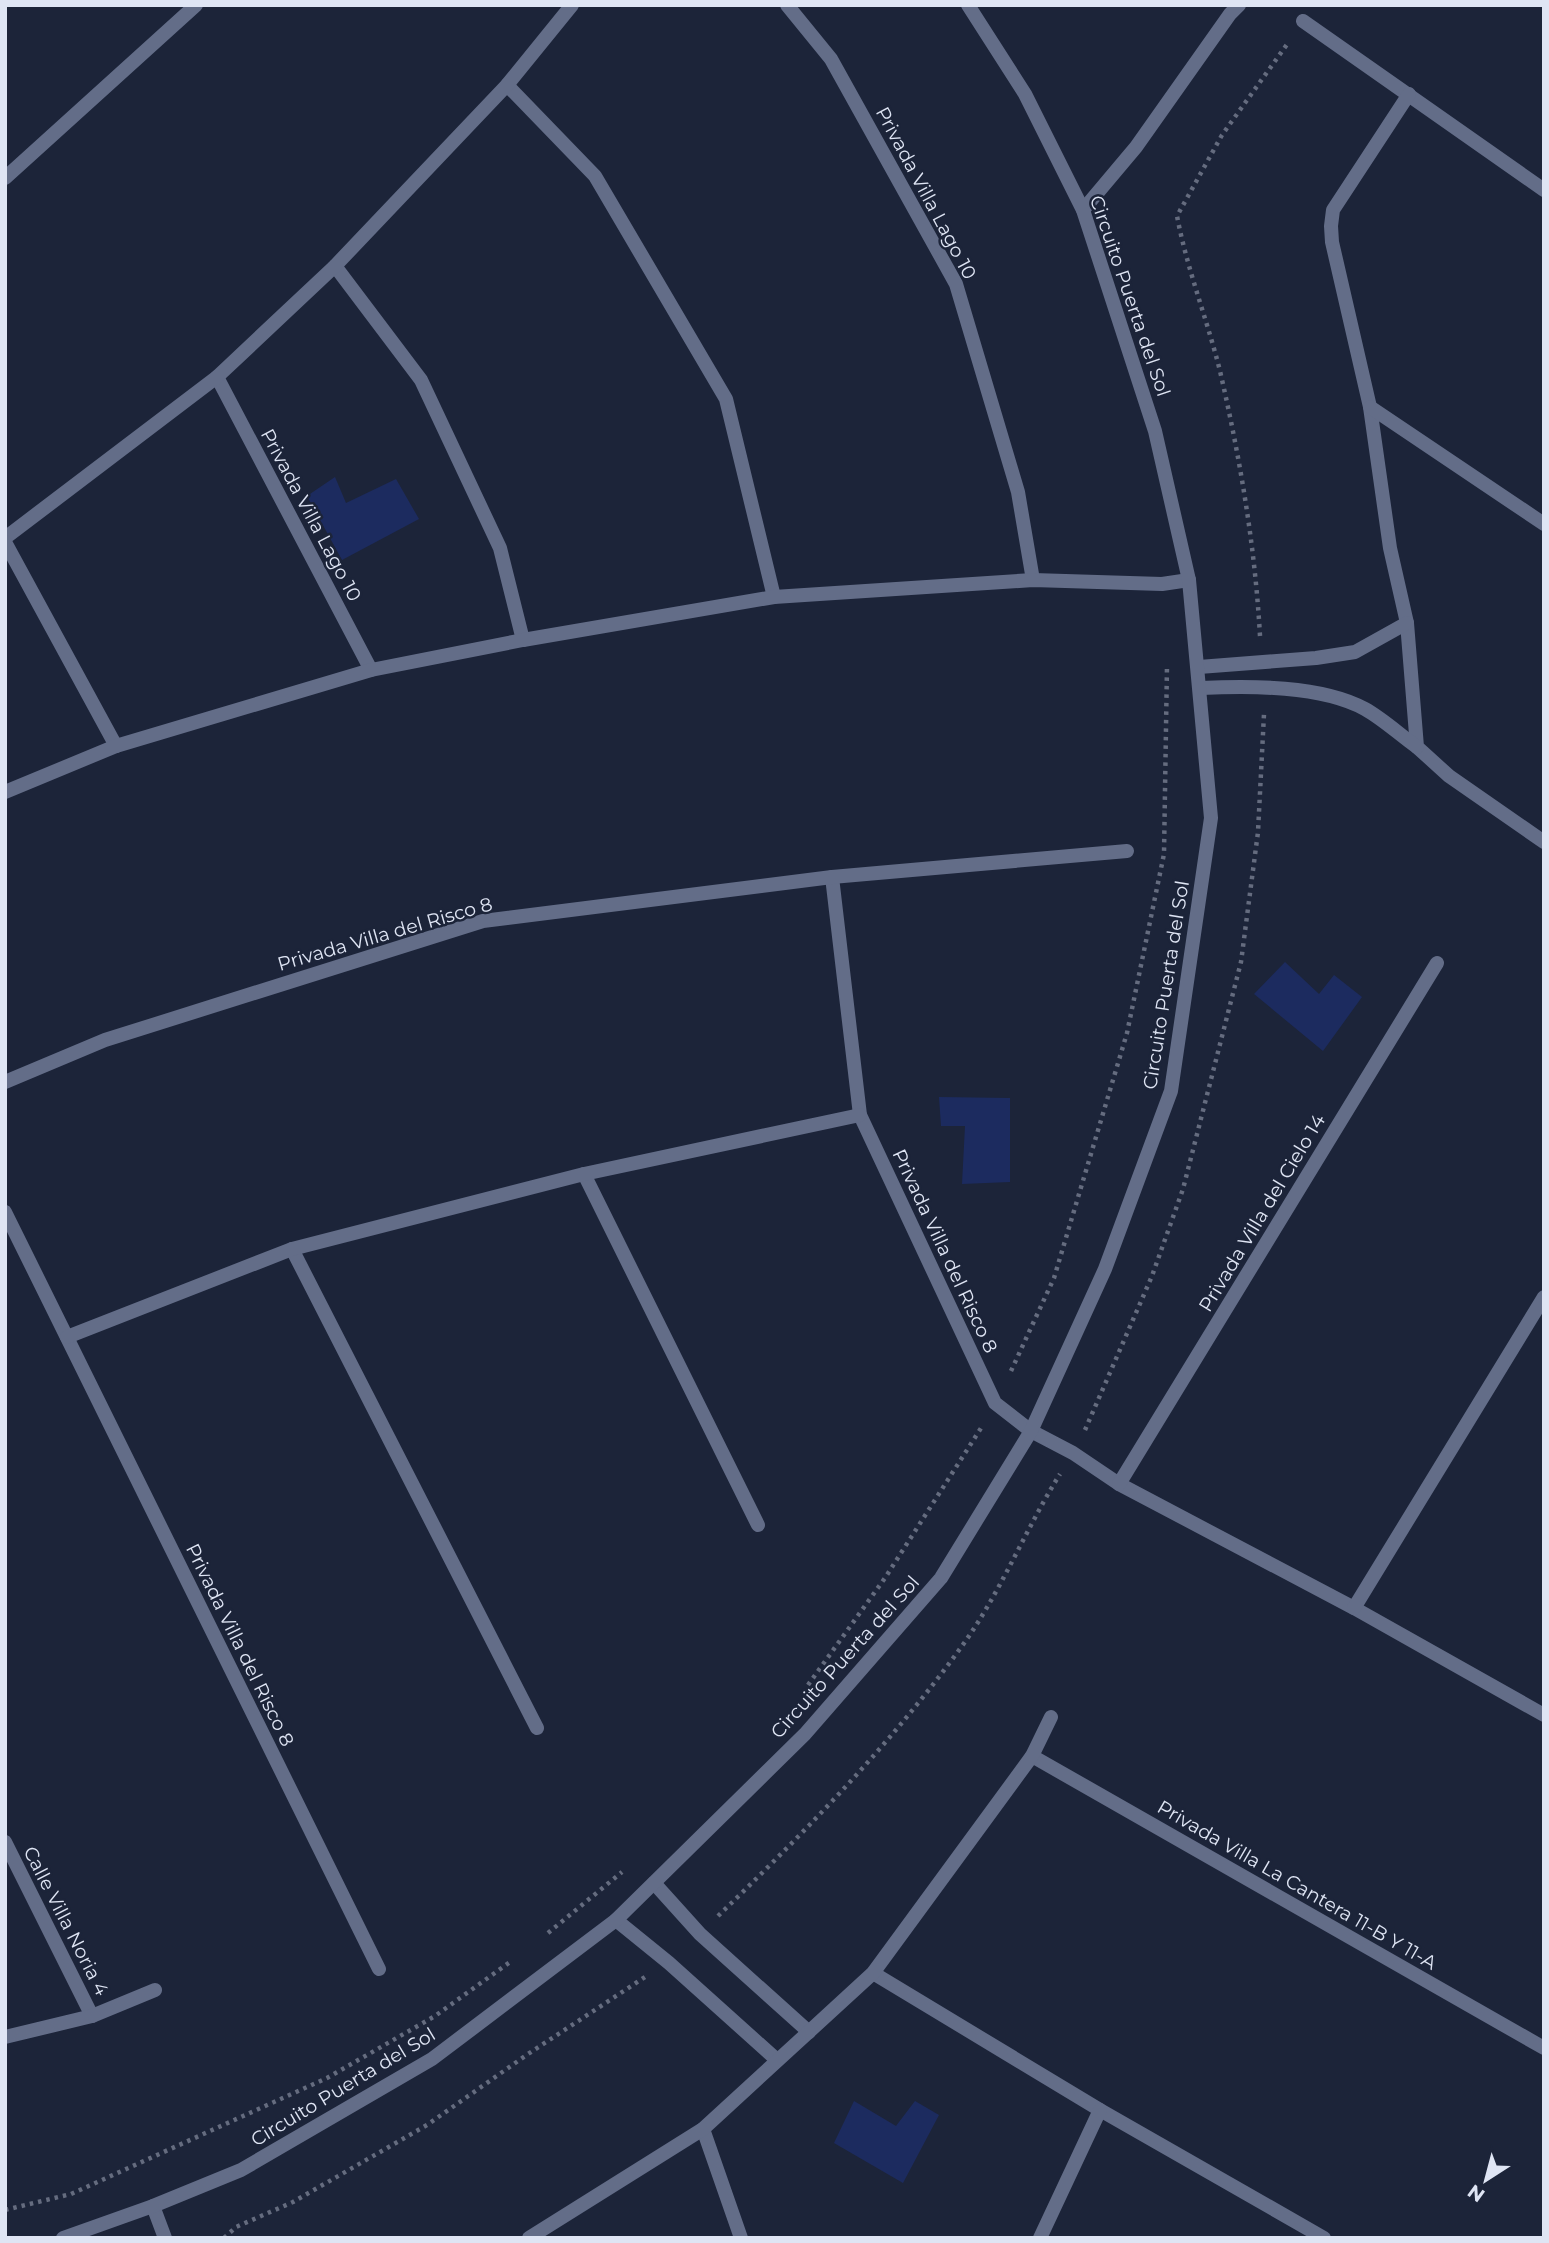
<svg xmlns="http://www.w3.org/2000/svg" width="1549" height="2243" font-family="Montserrat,sans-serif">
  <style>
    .green { fill: #1c2b5f }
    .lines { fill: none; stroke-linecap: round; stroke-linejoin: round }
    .path { stroke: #656c7f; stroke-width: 4.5; stroke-dasharray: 3.5 5; stroke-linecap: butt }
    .minor { stroke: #636d88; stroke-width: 14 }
    .tertiary { stroke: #636d88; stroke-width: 14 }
    .labels { text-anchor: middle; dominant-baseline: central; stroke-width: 5; stroke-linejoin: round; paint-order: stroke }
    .street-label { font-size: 19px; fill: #dfe5f4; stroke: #1c2439 }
  </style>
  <rect width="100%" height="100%" fill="#1c2439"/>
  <g class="green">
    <polygon points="335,477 346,503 396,479 419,519 342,560 307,496"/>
    <polygon points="1285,962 1319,994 1334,975 1362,997 1323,1051 1254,994"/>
    <polygon points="939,1097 1010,1098 1010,1182 962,1184 965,1126 941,1126"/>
    <polygon points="854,2101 896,2126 915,2101 939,2115 903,2183 834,2143"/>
  </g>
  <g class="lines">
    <g class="path">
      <path d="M 1260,636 C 1255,546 1240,458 1220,371 C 1207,319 1187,269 1177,216 L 1222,135 L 1288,43"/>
      <polyline points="1011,1371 1054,1278 1127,1033 1164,854 1167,665"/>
      <polyline points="1085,1430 1152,1276 1183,1189 1241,962 1258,832 1264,714"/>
      <polyline points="808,1685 885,1578 983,1425"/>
      <path d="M 718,1916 C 805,1832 891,1744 962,1646 C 1001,1592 1025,1530 1060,1474"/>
      <polyline points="548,1933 622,1872"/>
      <polyline points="5,2210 71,2194 327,2078 435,2016 510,1962"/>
      <polyline points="224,2238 236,2227 293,2202 427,2125 528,2054 645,1977"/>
    </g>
    <g class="minor">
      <polyline points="787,5 831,59 956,284 1018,492 1033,580"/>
      <polyline points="1303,21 1544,190"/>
      <polyline points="507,85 595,176 726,399 774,597"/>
      <polyline points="1409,94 1333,210 1331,226 1332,242 1370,407 1390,548 1407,623 1417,747 1449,776 1544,842"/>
      <polyline points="5,178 196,5"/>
      <polyline points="1083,210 1136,147 1230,14 1239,5"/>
      <polyline points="335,266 421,380 500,548 523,640"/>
      <polyline points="217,377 371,670"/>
      <polyline points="1370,407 1544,524"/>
      <polyline points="5,538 217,377 335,266 507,85 572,5"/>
      <polyline points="5,542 116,746"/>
      <polyline points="1199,667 1316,658 1355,652 1407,623"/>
      <path d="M 1201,688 C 1250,686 1321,685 1365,709 C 1383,719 1400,735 1417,747"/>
      <polyline points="5,792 116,746 371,670 523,640 774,597 1033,580 1162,584 1189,580"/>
      <polyline points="832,877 860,1115 995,1403 1031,1431 1073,1453 1119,1484 1354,1608 1544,1715"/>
      <polyline points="5,1082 105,1040 483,921 832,877 1127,851"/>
      <polyline points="584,1174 758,1525"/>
      <polyline points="5,1212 379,1969"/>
      <polyline points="292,1249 537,1728"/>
      <polyline points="67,1337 292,1249 584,1174 860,1115"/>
      <polyline points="1119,1484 1437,963"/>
      <polyline points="1354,1608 1544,1297"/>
      <polyline points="1032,1756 1544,2048"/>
      <polyline points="5,1842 92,2016"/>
      <polyline points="654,1883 700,1934 809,2032"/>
      <polyline points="616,1920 669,1963 777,2060"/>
      <polyline points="873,1973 1100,2110 1324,2238"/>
      <polyline points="5,2037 92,2016 155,1990"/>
      <polyline points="703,2129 741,2238"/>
      <polyline points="153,2206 165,2238"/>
      <polyline points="529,2238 703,2129 873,1973 1032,1756 1051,1717"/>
      <polyline points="1040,2238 1100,2110"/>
    </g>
    <polyline class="tertiary" points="63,2238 153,2206 241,2170 432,2059 616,1920 805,1734 941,1578 1031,1431 1105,1269 1171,1091 1211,818 1189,580 1155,431 1083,210 1025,94 968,5"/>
  </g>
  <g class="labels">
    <g class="street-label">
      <text transform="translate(926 193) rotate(62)">Privada Villa Lago 10</text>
      <text transform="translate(1130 296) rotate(71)">Circuito Puerta del Sol</text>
      <text transform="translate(311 515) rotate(62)">Privada Villa Lago 10</text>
      <text transform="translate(385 934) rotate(-16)">Privada Villa del Risco 8</text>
      <text transform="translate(1166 985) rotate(-81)">Circuito Puerta del Sol</text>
      <text transform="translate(1262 1213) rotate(-59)">Privada Villa del Cielo 14</text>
      <text transform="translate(945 1251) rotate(65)">Privada Villa del Risco 8</text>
      <text transform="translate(240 1645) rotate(64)">Privada Villa del Risco 8</text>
      <text transform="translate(845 1657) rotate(-48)">Circuito Puerta del Sol</text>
      <text transform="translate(1297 1885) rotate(30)">Privada Villa La Cantera 11-B Y 11-A</text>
      <text transform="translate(66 1921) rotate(63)">Calle Villa Noria 4</text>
      <text transform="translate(343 2087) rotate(-31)">Circuito Puerta del Sol</text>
    </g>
  </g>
  <rect width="1549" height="2243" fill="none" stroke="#dfe5f4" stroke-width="14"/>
  <g transform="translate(1486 2180) rotate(216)" stroke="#1c2439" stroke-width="5" paint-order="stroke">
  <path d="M0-5L12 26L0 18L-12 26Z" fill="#dfe5f4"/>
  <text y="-10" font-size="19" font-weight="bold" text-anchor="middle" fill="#dfe5f4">N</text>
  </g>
</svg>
